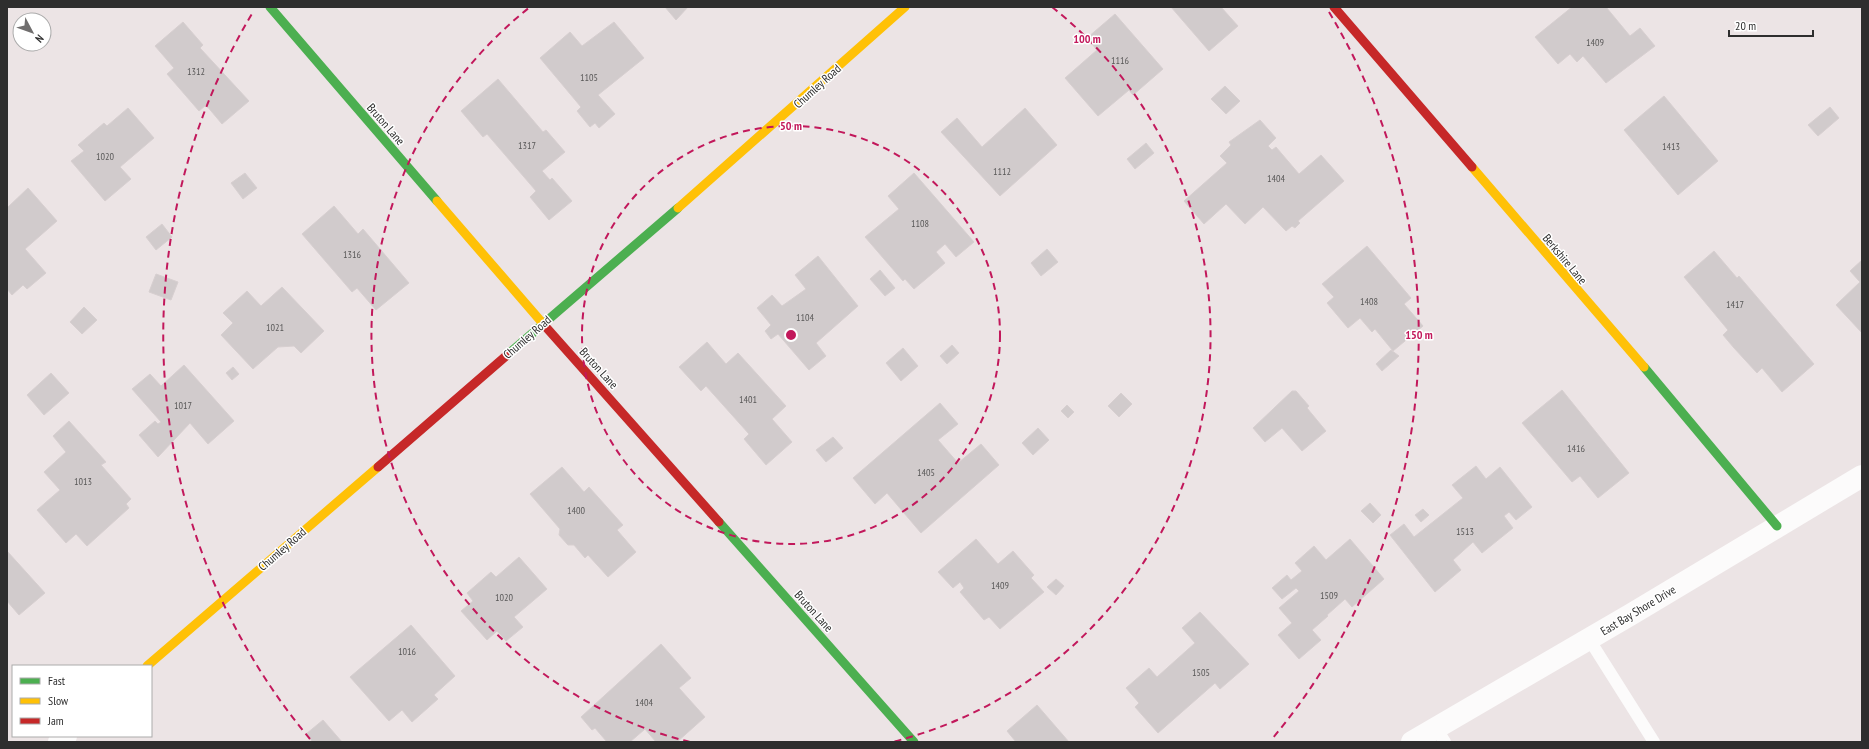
<svg xmlns="http://www.w3.org/2000/svg" width="1869" height="749" font-family="'PT Sans Narrow',sans-serif">
  <style>
    .building { fill: #d1cbcc; stroke: #d7cfd0 }
    .lines { fill: none; stroke-linecap: round; stroke-linejoin: round }
    .lane { stroke: #fcfbfb; stroke-width: 12 }
    .street { stroke: #fcfbfb; stroke-width: 22 }
    .fast { stroke: #4caf50; stroke-width: 9 }
    .slow { stroke: #ffc107; stroke-width: 9 }
    .jam { stroke: #c62828; stroke-width: 9 }
    .ring { fill: none; stroke: #c2185b; stroke-width: 2; stroke-dasharray: 7 5 }
    .labels { text-anchor: middle; dominant-baseline: central; stroke-width: 3; stroke-linejoin: round; paint-order: stroke }
    .number-label { font-size: 10px; fill: #595858 }
    .street-label { font-size: 12px; fill: #2e2e2e; stroke: #fff }
    .centre { fill: #c2185b; stroke: #fff; stroke-width: 2 }
    .ring-label { font-size: 12px; text-anchor: middle; font-weight: bold; fill: #c2185b; stroke: #fff; stroke-width: 3; stroke-linejoin: round; paint-order: stroke }
  </style>
  <rect width="100%" height="100%" fill="#ece4e5"/>
  <g class="building">
    <polygon points="665,7 688,7 676,20"/>
    <polygon points="1171,7 1221,7 1238,26 1209,51"/>
    <polygon points="1572,7 1606,7 1630,36 1640,28 1655,46 1606,83 1583,56 1577,62 1570,54 1558,64 1535,37"/>
    <polygon points="1115,14 1163,69 1133,95 1129,90 1098,116 1065,78 1097,50 1087,38"/>
    <polygon points="183,22 203,45 200,48 249,101 222,124 206,105 199,111 167,74 174,68 155,46"/>
    <polygon points="614,22 644,58 598,95 615,114 599,128 595,123 590,127 577,111 581,107 540,58 570,32 582,46"/>
    <polygon points="498,79 543,132 546,130 565,152 542,171 550,180 552,178 572,201 549,220 530,197 536,191 487,134 483,137 461,111"/>
    <polygon points="1225,86 1240,101 1226,114 1211,99"/>
    <polygon points="1664,96 1718,161 1678,195 1624,130"/>
    <polygon points="1830,107 1839,118 1818,136 1808,125"/>
    <polygon points="128,108 154,138 120,167 131,179 105,201 71,161 84,151 78,145 104,123 107,126"/>
    <polygon points="1025,108 1057,145 1000,196 941,132 957,118 982,147"/>
    <polygon points="1260,120 1276,138 1268,146 1272,150 1276,147 1299,174 1321,155 1344,181 1298,221 1300,223 1295,228 1292,226 1286,231 1263,207 1245,224 1226,204 1204,224 1184,201 1227,163 1220,156 1231,145 1229,142"/>
    <polygon points="1146,143 1154,153 1135,169 1127,159"/>
    <polygon points="245,173 257,188 243,199 231,183"/>
    <polygon points="914,173 974,242 956,257 945,244 936,252 945,263 914,289 905,279 903,281 865,237 899,209 888,196"/>
    <polygon points="28,188 57,221 25,249 46,273 27,289 23,285 12,295 7,289 7,208"/>
    <polygon points="334,206 358,234 363,229 409,283 376,310 357,288 352,292 302,234"/>
    <polygon points="162,224 172,237 156,250 146,237"/>
    <polygon points="1367,246 1411,298 1404,304 1423,326 1393,351 1375,329 1372,332 1360,318 1348,328 1327,303 1334,297 1322,284"/>
    <polygon points="1047,249 1058,262 1041,276 1031,263"/>
    <polygon points="1714,251 1737,278 1739,276 1814,364 1782,392 1762,368 1757,373 1734,348 1723,335 1728,330 1684,277"/>
    <polygon points="818,256 858,306 816,343 826,356 809,370 778,334 771,339 765,331 771,325 757,308 772,295 782,306 806,289 795,275"/>
    <polygon points="1862,260 1862,333 1836,305 1860,282 1850,271"/>
    <polygon points="880,270 895,288 885,296 870,279"/>
    <polygon points="156,274 178,282 171,300 149,292"/>
    <polygon points="282,287 324,331 301,353 294,346 278,347 253,369 221,335 233,323 223,313 247,291 261,306"/>
    <polygon points="84,307 97,320 82,334 70,322"/>
    <polygon points="707,342 726,364 738,353 786,406 772,419 792,442 766,465 744,439 749,434 706,386 701,391 679,367"/>
    <polygon points="952,345 959,353 947,364 940,356"/>
    <polygon points="903,348 918,366 901,381 886,363"/>
    <polygon points="1391,350 1399,356 1382,371 1376,364"/>
    <polygon points="184,365 234,421 208,444 190,423 158,457 139,435 155,421 158,424 161,422 132,389 150,374 161,386"/>
    <polygon points="233,367 239,374 232,380 226,373"/>
    <polygon points="51,373 69,393 44,415 27,395"/>
    <polygon points="1562,390 1629,473 1598,498 1580,476 1572,482 1522,423"/>
    <polygon points="1292,391 1296,391 1309,406 1307,408 1326,431 1302,451 1282,428 1265,442 1253,428"/>
    <polygon points="1121,393 1132,404 1119,417 1108,406"/>
    <polygon points="940,403 958,424 938,440 958,463 981,444 999,465 921,533 887,493 875,504 853,478"/>
    <polygon points="1067,405 1074,412 1068,418 1061,411"/>
    <polygon points="69,421 106,462 101,465 131,499 126,504 129,508 87,546 76,534 66,543 37,510 60,490 44,472 66,452 53,436"/>
    <polygon points="1038,428 1049,440 1033,455 1022,443"/>
    <polygon points="833,437 843,448 826,462 816,450"/>
    <polygon points="1476,466 1486,479 1500,467 1532,507 1516,520 1509,512 1504,516 1513,528 1482,553 1473,542 1453,560 1461,570 1435,592 1390,535 1404,524 1414,537 1463,498 1452,485"/>
    <polygon points="562,467 584,492 589,487 623,525 617,530 636,552 608,577 588,555 585,558 574,545 568,545 559,535 560,529 530,494"/>
    <polygon points="1370,503 1381,515 1373,523 1361,511"/>
    <polygon points="1423,509 1429,515 1421,522 1415,515"/>
    <polygon points="976,539 998,564 1013,551 1034,575 1031,578 1044,592 1000,629 989,617 984,620 960,592 964,588 960,582 953,588 938,572"/>
    <polygon points="1350,539 1384,579 1352,607 1345,599 1327,615 1328,616 1312,630 1321,640 1299,659 1278,635 1292,623 1279,608 1299,591 1296,588 1282,599 1272,588 1287,575 1291,580 1302,571 1295,563 1314,546 1326,560"/>
    <polygon points="7,551 45,593 19,615 7,601"/>
    <polygon points="519,557 547,589 514,617 523,627 506,641 497,631 487,640 461,611 473,601 467,593 491,572 496,577"/>
    <polygon points="1056,579 1064,586 1056,595 1047,587"/>
    <polygon points="1200,612 1249,664 1220,689 1215,683 1158,733 1135,707 1139,703 1126,688 1149,668 1157,677 1195,643 1182,628"/>
    <polygon points="411,625 455,676 434,695 438,699 412,722 402,710 389,721 350,677"/>
    <polygon points="661,644 691,678 679,688 705,717 677,742 656,742 645,729 630,742 607,742 595,728 592,730 581,717"/>
    <polygon points="1037,705 1069,742 1016,742 1007,731"/>
    <polygon points="323,720 342,742 310,742 312,741 306,734"/>
  </g>
  <g class="lines">
    <g class="lane">
      <polyline points="1589,639 1654,742"/>
      <polyline points="1436,728 1445,742"/>
    </g>
    <g class="street">
      <polyline points="59,742 66,736"/>
      <polyline points="1412,742 1630,615 1862,476"/>
    </g>
    <g class="fast">
      <polyline points="270,7 437,201"/>
      <polyline points="506,356 678,208"/>
      <polyline points="1644,367 1777,526"/>
      <polyline points="719,522 914,742"/>
    </g>
    <g class="slow">
      <polyline points="1472,167 1644,367"/>
      <polyline points="437,201 545,326"/>
      <polyline points="678,208 905,7"/>
      <polyline points="147,666 378,467"/>
    </g>
    <g class="jam">
      <polyline points="1334,7 1472,167"/>
      <polyline points="545,326 719,522"/>
      <polyline points="378,467 506,356"/>
    </g>
  </g>
  <g class="ring">
    <circle cx="791" cy="335" r="209"/>
    <path d="M690 742A419 419 0 0 1 530 7M1052 7A419 419 0 0 1 892 742"/>
    <path d="M310 739A628 628 0 0 1 253 12M1329 12A628 628 0 0 1 1272 739"/>
  </g>
  <g class="labels">
    <g class="number-label">
      <text x="1595" y="42">1409</text>
      <text x="1120" y="60">1116</text>
      <text x="196" y="71">1312</text>
      <text x="589" y="77">1105</text>
      <text x="527" y="145">1317</text>
      <text x="1671" y="146">1413</text>
      <text x="105" y="156">1020</text>
      <text x="1002" y="171">1112</text>
      <text x="1276" y="178">1404</text>
      <text x="920" y="223">1108</text>
      <text x="352" y="254">1316</text>
      <text x="1369" y="301">1408</text>
      <text x="1735" y="304">1417</text>
      <text x="805" y="317">1104</text>
      <text x="275" y="327">1021</text>
      <text x="748" y="399">1401</text>
      <text x="183" y="405">1017</text>
      <text x="1576" y="448">1416</text>
      <text x="926" y="472">1405</text>
      <text x="83" y="481">1013</text>
      <text x="576" y="510">1400</text>
      <text x="1465" y="531">1513</text>
      <text x="1000" y="585">1409</text>
      <text x="1329" y="595">1509</text>
      <text x="504" y="597">1020</text>
      <text x="407" y="651">1016</text>
      <text x="1201" y="672">1505</text>
      <text x="644" y="702">1404</text>
    </g>
    <g class="street-label">
      <text transform="translate(817 86) rotate(-42)">Chumley Road</text>
      <text transform="translate(386 124) rotate(49)">Bruton Lane</text>
      <text transform="translate(1565 259) rotate(50)">Berkshire Lane</text>
      <text transform="translate(527 337) rotate(-41)">Chumley Road</text>
      <text transform="translate(599 368) rotate(48)">Bruton Lane</text>
      <text transform="translate(282 549) rotate(-41)">Chumley Road</text>
      <text transform="translate(1638 610) rotate(-31)">East Bay Shore Drive</text>
      <text transform="translate(814 611) rotate(48)">Bruton Lane</text>
    </g>
  </g>
  <circle cx="791" cy="335" r="6" class="centre"/>
  <g class="ring-label">
    <text x="1087" y="43">100 m</text>
    <text x="791" y="130">50 m</text>
    <text x="1419" y="339">150 m</text>
  </g>
  <rect width="1869" height="749" fill="none" stroke="#2e2e2e" stroke-width="16"/>
  <rect x="12" y="665" width="140" height="72" fill="#ffffff" stroke="#ababab"/>
  <rect x="20" y="678" width="20" height="6" fill="#4caf50" stroke="#ababab"/>
  <text x="48" y="685" font-size="12" fill="#2e2e2e">Fast</text>
  <rect x="20" y="698" width="20" height="6" fill="#ffc107" stroke="#ababab"/>
  <text x="48" y="705" font-size="12" fill="#2e2e2e">Slow</text>
  <rect x="20" y="718" width="20" height="6" fill="#c62828" stroke="#ababab"/>
  <text x="48" y="725" font-size="12" fill="#2e2e2e">Jam</text>
  <g transform="translate(32 32) rotate(131)"><circle r="19" fill="#ffffff" stroke="#ababab"/>
  <path d="M0-3L7 15L0 10L-7 15Z" fill="#706e6e"/>
  <text y="-6" font-size="11" font-weight="bold" text-anchor="middle" fill="#2e2e2e">N</text>
  </g>
  <path d="M1729 30v6h84v-6" fill="none" stroke="#2e2e2e" stroke-width="2"/>
  <text x="1735" y="30" font-size="12" fill="#2e2e2e" stroke="#ffffff" stroke-width="3" paint-order="stroke">20 m</text>
</svg>
